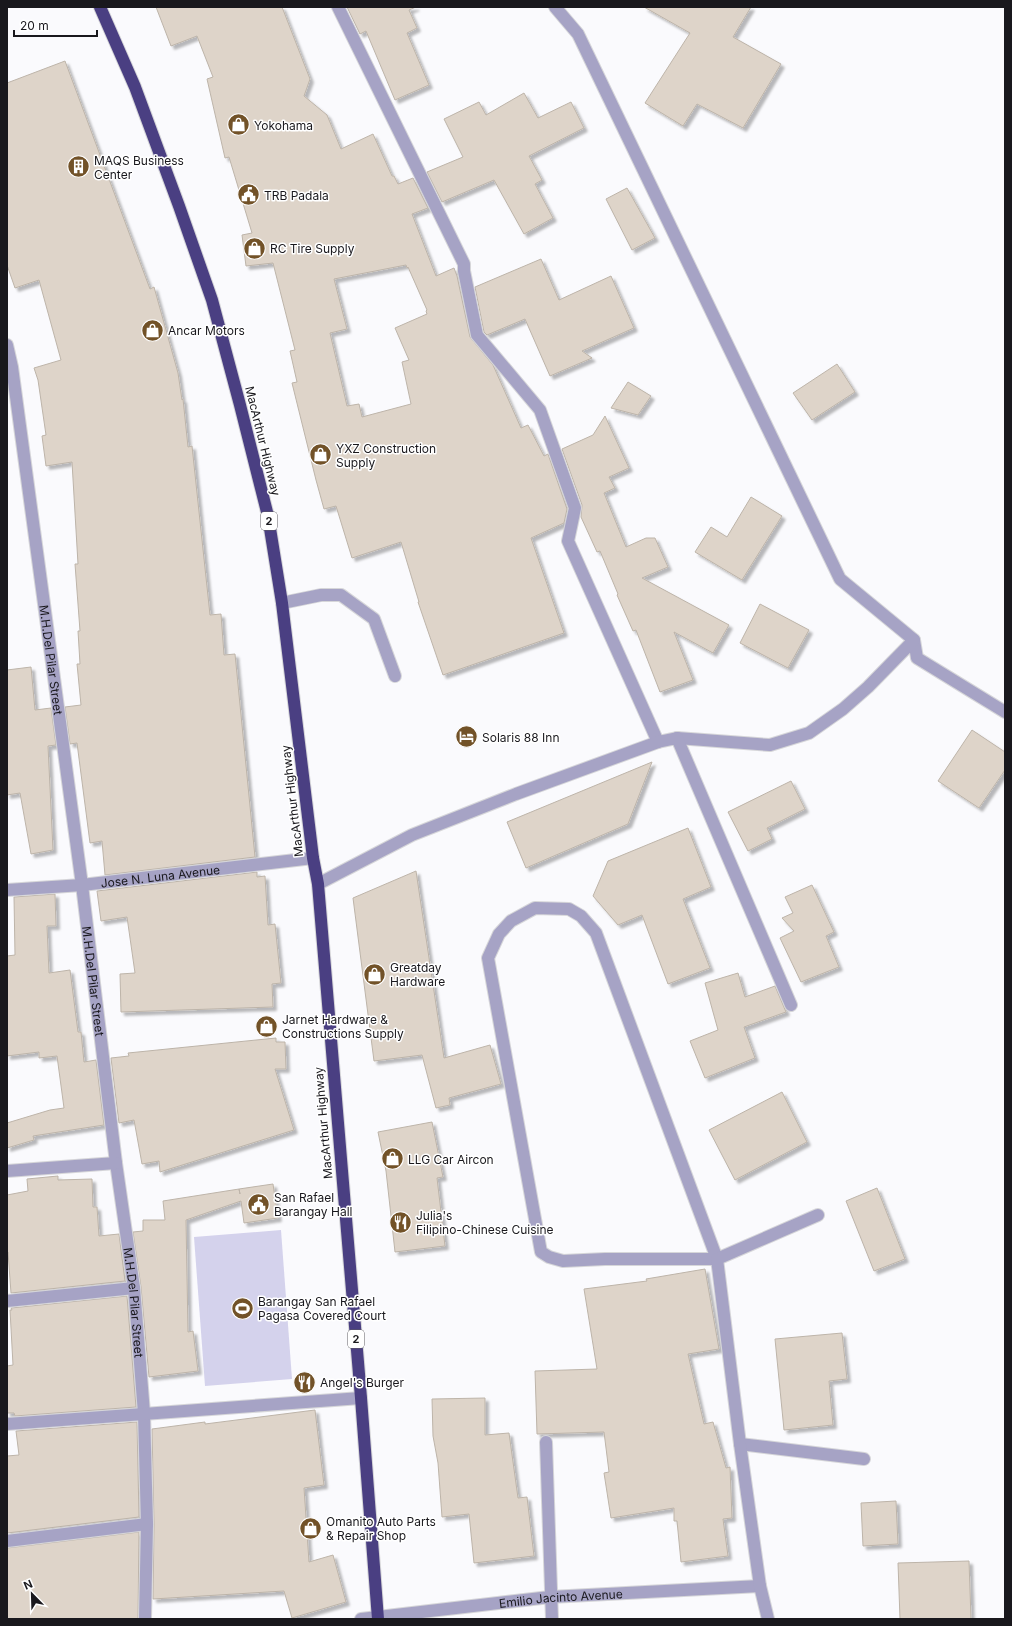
<svg xmlns="http://www.w3.org/2000/svg" width="1012" height="1626" font-family="Inter,sans-serif">
  <style>
    .green { fill: #d4d2ec }
    .building { fill: #ded4c9; stroke: #bdb4a9; fill-rule: evenodd; filter: url(#shadow) }
    .lines { fill: none; stroke-linecap: round; stroke-linejoin: round }
    .minor-casing { stroke: #d6d6d9; stroke-width: 14 }
    .highway-casing { stroke: #d6d6d9; stroke-width: 14 }
    .minor { stroke: #a6a3c5; stroke-width: 12 }
    .highway { stroke: #4a3f82; stroke-width: 12 }
    .labels { text-anchor: middle; dominant-baseline: central; stroke-width: 3; stroke-linejoin: round; paint-order: stroke }
    .shield { fill: #fff; stroke: #5e5d61; stroke-width: 1 }
    .shield-label { font-size: 11px; font-weight: bold; fill: #19181d }
    .poi-label { font-size: 12px; fill: #19181d; stroke: #fff; text-anchor: start }
    .street-label { font-size: 12px; fill: #19181d; stroke: #fff }
  </style>
  <defs>
    <filter id="shadow"><feDropShadow dx="3.5" dy="3.5" stdDeviation="1" flood-color="#0004"/></filter>
  </defs>
  <rect width="100%" height="100%" fill="#fafafd"/>
  <polygon class="green" points="281,1230 292,1379 205,1386 194,1237"/>
  <g class="building">
    <path d="M 156,7 L 282,7 L 310,79 L 304,96 L 327,115 L 341,149 L 373,134 L 392,176 L 394,176 L 398,184 L 413,178 L 428,208 L 412,214 L 436,276 L 454,268 L 457,276 L 470,337 L 493,365 L 521,428 L 528,425 L 544,456 L 548,454 L 567,509 L 564,523 L 531,538 L 564,633 L 443,675 L 418,602 L 419,602 L 401,542 L 352,558 L 336,506 L 324,509 L 316,480 L 292,383 L 297,382 L 290,351 L 295,350 L 273,263 L 246,266 L 242,235 L 252,233 L 229,157 L 225,158 L 207,79 L 213,77 L 197,36 L 171,46 ZM 406,265 L 407,268 L 408,267 L 427,310 L 426,311 L 427,314 L 395,328 L 409,360 L 402,362 L 411,404 L 362,417 L 359,404 L 347,406 L 330,333 L 347,329 L 334,279 Z"/>
    <polygon points="347,7 416,7 409,10 417,28 407,33 429,85 395,100 366,31 360,34"/>
    <polygon points="644,7 751,7 733,37 781,64 743,128 697,104 683,126 645,103 690,33"/>
    <polygon points="65,61 150,289 154,287 178,373 182,400 183,399 188,447 192,446 210,615 221,614 224,655 235,654 255,857 105,875 102,841 90,843 77,743 70,744 65,707 81,705 77,664 80,664 78,631 80,631 75,564 78,564 72,462 46,466 42,436 46,435 38,380 34,368 61,360 39,280 15,288 7,265 7,83"/>
    <polygon points="524,93 538,118 571,102 584,128 529,156 542,180 535,184 553,218 524,234 494,180 442,202 427,172 463,157 444,119 479,102 486,115"/>
    <polygon points="627,188 655,238 632,250 606,199"/>
    <polygon points="541,259 559,300 611,276 634,328 582,351 592,358 550,376 525,319 487,335 484,332 475,287"/>
    <polygon points="837,364 855,392 812,420 793,393"/>
    <polygon points="628,382 651,396 638,415 611,408"/>
    <polygon points="605,416 629,468 609,477 615,488 604,493 626,547 646,538 655,538 668,567 642,578 729,625 713,653 674,632 693,680 660,692 636,630 633,631 617,595 618,594 600,551 597,552 581,517 582,505 562,449 593,435"/>
    <polygon points="751,497 782,516 742,580 695,552 711,527 727,537"/>
    <polygon points="760,604 809,630 788,668 740,643"/>
    <polygon points="31,667 35,710 51,708 56,745 48,746 53,850 31,854 20,793 7,795 7,670"/>
    <polygon points="972,730 1005,752 1005,770 979,808 938,781"/>
    <polygon points="652,762 628,824 526,868 507,822"/>
    <polygon points="791,781 805,809 767,828 772,839 748,851 728,812"/>
    <polygon points="688,828 711,887 683,899 710,968 668,984 642,915 618,925 593,896 608,861"/>
    <polygon points="416,871 444,1058 490,1045 501,1084 449,1098 450,1105 436,1108 422,1055 374,1061 353,898"/>
    <polygon points="257,872 257,877 265,876 268,925 275,924 281,983 272,984 273,1007 121,1012 120,974 135,973 127,917 101,921 97,891"/>
    <polygon points="812,885 834,932 826,936 839,967 801,982 780,938 794,931 782,918 793,913 785,897"/>
    <polygon points="55,894 56,926 47,926 49,973 70,970 78,1032 81,1032 84,1062 96,1060 104,1125 33,1136 34,1140 7,1148 7,1123 50,1110 64,1108 57,1056 39,1058 39,1052 7,1056 7,956 15,955 14,897"/>
    <polygon points="738,973 745,997 775,986 786,1012 744,1027 755,1058 705,1078 690,1041 718,1030 705,983"/>
    <polygon points="276,1038 276,1042 285,1042 286,1069 275,1069 294,1130 160,1172 159,1161 142,1164 134,1120 119,1123 111,1058 129,1056 128,1053"/>
    <polygon points="782,1092 807,1142 735,1180 709,1130"/>
    <polygon points="432,1122 443,1177 437,1178 445,1246 395,1252 386,1171 378,1132"/>
    <polygon points="58,1176 58,1180 92,1179 93,1207 97,1207 99,1236 119,1234 125,1281 11,1293 8,1252 7,1252 7,1195 28,1191 27,1179"/>
    <polygon points="273,1184 278,1218 244,1223 241,1201 186,1220 188,1332 193,1331 198,1371 149,1377 141,1287 133,1232 143,1231 143,1220 165,1220 163,1201 239,1189 240,1194 239,1189"/>
    <polygon points="877,1188 905,1259 874,1271 846,1201"/>
    <polygon points="705,1269 719,1349 688,1354 704,1424 713,1422 726,1468 730,1467 732,1518 723,1519 728,1556 681,1562 677,1521 674,1521 674,1508 611,1518 604,1473 609,1472 604,1432 537,1434 535,1371 597,1369 584,1289 647,1281 646,1279"/>
    <polygon points="127,1296 136,1407 15,1416 14,1413 7,1413 7,1366 13,1365 10,1310 12,1310 11,1308"/>
    <polygon points="842,1333 847,1379 829,1381 833,1425 784,1430 775,1339"/>
    <polygon points="485,1398 485,1435 509,1433 518,1498 527,1497 534,1556 474,1563 469,1514 442,1517 438,1463 433,1436 432,1399"/>
    <polygon points="315,1410 324,1485 304,1488 309,1562 333,1555 346,1602 292,1618 284,1591 153,1599 154,1524 152,1429 205,1422 205,1424"/>
    <polygon points="137,1422 139,1517 7,1533 7,1456 19,1455 16,1431"/>
    <polygon points="896,1501 898,1544 863,1546 861,1503"/>
    <polygon points="139,1532 138,1619 7,1619 7,1548"/>
    <polygon points="969,1561 971,1619 900,1619 898,1563"/>
  </g>
  <g class="lines">
    <defs>
      <g id="minor">
        <polyline points="338,7 464,264 464,271 477,335 540,410 575,508 568,541 658,742"/>
        <polyline points="555,7 578,34 840,579 914,640 917,658 1005,712"/>
        <path id="s1" d="M 7,345 L 12,367 L 82,885 L 116,1163 L 134,1288 L 144,1413 L 147,1524 L 145,1619"/>
        <polyline points="282,603 321,595 341,595 374,619 395,676"/>
        <polyline points="677,738 770,745 809,733 843,709 868,687 914,640"/>
        <polyline points="318,884 412,835 516,794 658,742 677,738 791,1005"/>
        <path id="s2" d="M 7,890 L 82,885 L 313,858"/>
        <polygon points="535,908 569,909 581,916 596,933 717,1259 605,1259 563,1261 549,1257 541,1252 488,958 499,934 511,921"/>
        <polyline points="7,1171 116,1163"/>
        <polyline points="7,1301 134,1288"/>
        <polyline points="7,1424 361,1398"/>
        <polyline points="546,1442 552,1619"/>
        <polyline points="740,1444 864,1459"/>
        <polyline points="7,1541 147,1524"/>
        <path id="s3" d="M 361,1619 L 550,1597 L 760,1586"/>
        <polyline points="768,1619 760,1586 740,1444 717,1259 818,1215"/>
      </g>
      <polyline id="highway" points="100,7 135,87 179,206 212,300 240,405 268,516 282,603 313,858 318,884 361,1398 378,1619"/>
    </defs>
    <use href="#minor" class="minor-casing"/>
    <use href="#highway" class="highway-casing"/>
    <use href="#minor" class="minor"/>
    <use href="#highway" class="highway"/>
  </g>
  <defs>
    <symbol id="shop-disc" viewBox="-11 -11 22 22"><circle r="9.5" fill="#725228" stroke="#fff"/><path d="M-5-2.5h2.3a2.7 3.5 0 0 1 5.4 0H5L5.5 6h-11ZM-1.5-2.5h3a1.5 2.3 0 0 0-3 0Z" fill="#fff"/></symbol>
    <symbol id="building-disc" viewBox="-11 -11 22 22"><circle r="9.5" fill="#725228" stroke="#fff"/><path d="M-4-6H4V6H1V3H-1V6H-4ZM-2.5-4.3h1.7v1.8h-1.7ZM.8-4.3h1.7v1.8H.8ZM-2.5-1h1.7V.8h-1.7ZM.8-1h1.7V.8H.8Z" fill="#fff"/></symbol>
    <symbol id="civic-disc" viewBox="-11 -11 22 22"><circle r="9.5" fill="#725228" stroke="#fff"/><path d="M-.6-6.5H3V-4.5H.6V-3L4-1V1h2V6H-6V1h2V-1L-.6-3ZM-1.2 2.5V6h2.4V2.5Z" fill="#fff"/></symbol>
    <symbol id="hotel-disc" viewBox="-11 -11 22 22"><circle r="9.5" fill="#725228" stroke="#fff"/><path d="M-6-4.5h1.5V1H6V5H4.5V3h-9V5H-6ZM-4 0a1.8 1.8 0 1 1 3.6 0ZM.5 0V-2.5h3Q6-2.5 6 0Z" fill="#fff"/></symbol>
    <symbol id="restaurant-disc" viewBox="-11 -11 22 22"><circle r="9.5" fill="#725228" stroke="#fff"/><path d="M-5-6h1v4h1v-4h1v4h1v-4h1v5L-1.5 .5V6h-2V.5L-5-1ZM5-6V6H3V1.5H1.5Q1.5-4 5-6Z" fill="#fff"/></symbol>
    <symbol id="stadium-disc" viewBox="-11 -11 22 22"><circle r="9.5" fill="#725228" stroke="#fff"/><path d="M0-5a6.5 5 0 1 0 0 10a6.5 5 0 1 0 0-10ZM-3.5-1.8h7v3.6h-7Z" fill="#fff"/></symbol>
  </defs>
  <g fill-rule="evenodd">
    <use href="#shop-disc" x="226" y="112" width="25" height="25"/>
    <use href="#building-disc" x="66" y="154" width="25" height="25"/>
    <use href="#civic-disc" x="236" y="182" width="25" height="25"/>
    <use href="#shop-disc" x="242" y="236" width="25" height="25"/>
    <use href="#shop-disc" x="140" y="318" width="25" height="25"/>
    <use href="#shop-disc" x="308" y="442" width="25" height="25"/>
    <use href="#hotel-disc" x="454" y="724" width="25" height="25"/>
    <use href="#shop-disc" x="362" y="962" width="25" height="25"/>
    <use href="#shop-disc" x="254" y="1014" width="25" height="25"/>
    <use href="#shop-disc" x="380" y="1146" width="25" height="25"/>
    <use href="#civic-disc" x="246" y="1192" width="25" height="25"/>
    <use href="#restaurant-disc" x="388" y="1210" width="25" height="25"/>
    <use href="#stadium-disc" x="230" y="1296" width="25" height="25"/>
    <use href="#restaurant-disc" x="292" y="1370" width="25" height="25"/>
    <use href="#shop-disc" x="298" y="1516" width="25" height="25"/>
  </g>
  <g class="labels">
    <g class="shield">
      <rect x="261" y="512" width="16" height="18" rx="3"/>
      <rect x="348" y="1330" width="16" height="18" rx="3"/>
    </g>
    <g class="shield-label">
      <text x="269" y="521">2</text>
      <text x="356" y="1339">2</text>
    </g>
    <g class="poi-label">
      <text x="254" y="125">Yokohama</text>
      <text x="94" y="160">MAQS Business<tspan x="94" dy="14">Center</tspan></text>
      <text x="264" y="195">TRB Padala</text>
      <text x="270" y="248">RC Tire Supply</text>
      <text x="168" y="330">Ancar Motors</text>
      <text x="336" y="448">YXZ Construction<tspan x="336" dy="14">Supply</tspan></text>
      <text x="482" y="737">Solaris 88 Inn</text>
      <text x="390" y="967">Greatday<tspan x="390" dy="14">Hardware</tspan></text>
      <text x="282" y="1019">Jarnet Hardware &amp;<tspan x="282" dy="14">Constructions Supply</tspan></text>
      <text x="408" y="1159">LLG Car Aircon</text>
      <text x="274" y="1197">San Rafael<tspan x="274" dy="14">Barangay Hall</tspan></text>
      <text x="416" y="1215">Julia's<tspan x="416" dy="14">Filipino-Chinese Cuisine</tspan></text>
      <text x="258" y="1301">Barangay San Rafael<tspan x="258" dy="14">Pagasa Covered Court</tspan></text>
      <text x="320" y="1382">Angel's Burger</text>
      <text x="326" y="1521">Omanito Auto Parts<tspan x="326" dy="14">&amp; Repair Shop</tspan></text>
    </g>
    <g class="street-label">
      <text transform="translate(263 441) rotate(76)">MacArthur Highway</text>
      <text stroke="none"><textPath href="#s1" startOffset="318">M.H.Del Pilar Street</textPath></text>
      <text transform="translate(292 801) rotate(-97)">MacArthur Highway</text>
      <text stroke="none"><textPath href="#s2" startOffset="154">Jose N. Luna Avenue</textPath></text>
      <text stroke="none"><textPath href="#s1" startOffset="642">M.H.Del Pilar Street</textPath></text>
      <text transform="translate(323 1123) rotate(-95)">MacArthur Highway</text>
      <text stroke="none"><textPath href="#s1" startOffset="966">M.H.Del Pilar Street</textPath></text>
      <text stroke="none"><textPath href="#s3" startOffset="201">Emilio Jacinto Avenue</textPath></text>
    </g>
  </g>
  <rect width="1012" height="1626" fill="none" stroke="#19181d" stroke-width="16"/>
  <g transform="translate(32 1594) rotate(337)" stroke="#ffffff" stroke-width="3" paint-order="stroke">
  <path d="M0-3L7 15L0 10L-7 15Z" fill="#19181d"/>
  <text y="-6" font-size="11" font-weight="bold" text-anchor="middle" fill="#19181d">N</text>
  </g>
  <path d="M14 30v6h83v-6" fill="none" stroke="#19181d" stroke-width="2"/>
  <text x="20" y="30" font-size="12" fill="#19181d" stroke="#ffffff" stroke-width="3" paint-order="stroke">20 m</text>
</svg>
